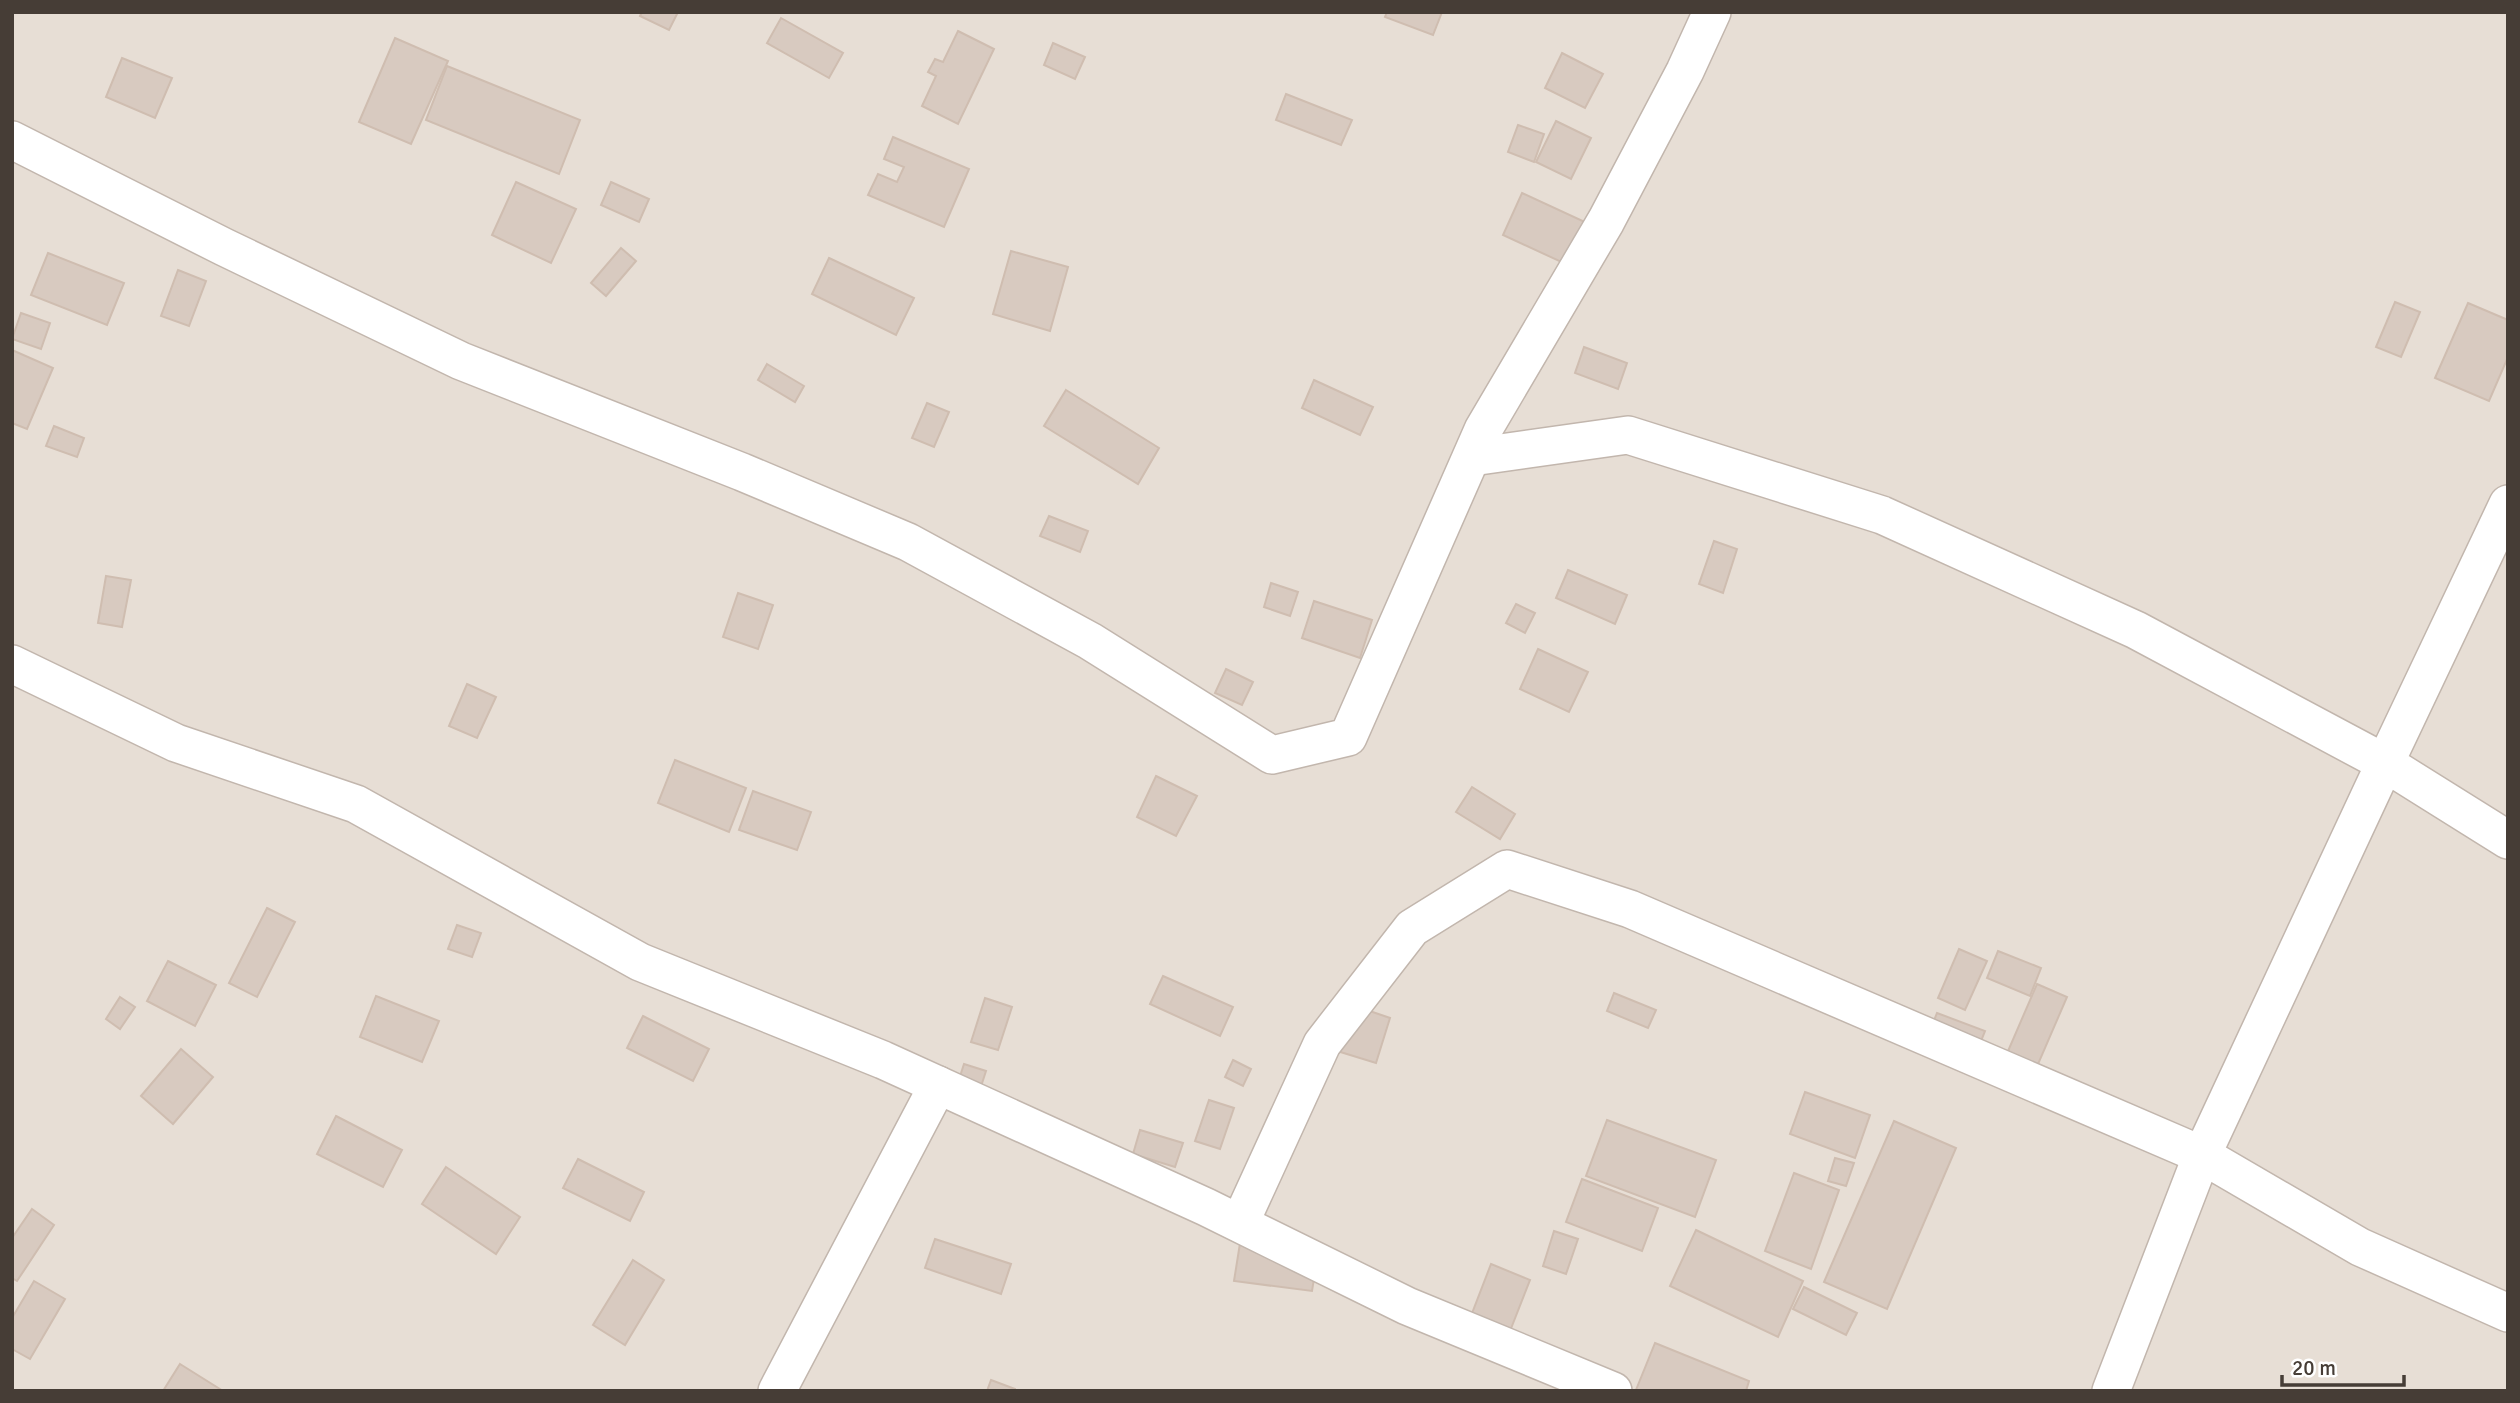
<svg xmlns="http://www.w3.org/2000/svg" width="2520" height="1403" font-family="Signika,sans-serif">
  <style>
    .residential { fill: #e7ded5 }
    .building { fill: #d8cac0; stroke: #cfbdb0; stroke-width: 2 }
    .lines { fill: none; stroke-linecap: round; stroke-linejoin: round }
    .street-casing { stroke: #c2b6ad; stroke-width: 40 }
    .street { stroke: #fff; stroke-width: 37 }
  </style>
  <rect width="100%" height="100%" fill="#f3ede7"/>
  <rect class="residential" x="12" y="12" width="2496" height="1379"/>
  <g class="building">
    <polygon points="642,12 678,12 669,30 640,16"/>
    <polygon points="1387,12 1442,12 1433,35 1385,17"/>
    <polygon points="781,18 843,53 829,78 767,43"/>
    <polygon points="958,31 994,49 958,124 922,106 936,76 928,72 935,59 943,62"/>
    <polygon points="395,38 448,61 411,144 359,122"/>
    <polygon points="1053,43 1085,57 1075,79 1044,65"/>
    <polygon points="1562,53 1603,74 1585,108 1545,88"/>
    <polygon points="122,58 172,78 155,118 106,97"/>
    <polygon points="447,66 580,120 559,174 426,120"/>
    <polygon points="1286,94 1352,120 1341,145 1276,120"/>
    <polygon points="1556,121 1591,138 1571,179 1536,162"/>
    <polygon points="1518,125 1544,134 1534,162 1508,152"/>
    <polygon points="893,137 969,169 944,227 868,195 878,174 897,182 904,167 884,159"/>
    <polygon points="516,182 576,209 551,263 492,235"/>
    <polygon points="611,182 649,199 639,222 601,205"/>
    <polygon points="1522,193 1587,223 1568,265 1503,235"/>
    <polygon points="621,248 636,261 606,296 591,283"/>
    <polygon points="1011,251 1068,267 1050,331 993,314"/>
    <polygon points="48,253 124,283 107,325 31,295"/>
    <polygon points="829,258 914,298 896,335 812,294"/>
    <polygon points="178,270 206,281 189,326 161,316"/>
    <polygon points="2395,302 2420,312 2401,357 2376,347"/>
    <polygon points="2468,303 2508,320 2508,357 2489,401 2435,378"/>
    <polygon points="21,313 50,323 41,349 12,339"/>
    <polygon points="1584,347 1627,363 1618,389 1575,373"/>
    <polygon points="12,350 53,368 27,429 12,423"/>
    <polygon points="767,364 804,386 795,402 758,380"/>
    <polygon points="1314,380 1373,407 1360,435 1302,408"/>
    <polygon points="1066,390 1159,448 1138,484 1044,426"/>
    <polygon points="927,403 949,412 934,447 912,438"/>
    <polygon points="54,426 84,438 77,457 46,446"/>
    <polygon points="1049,516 1088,531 1080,552 1040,536"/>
    <polygon points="1714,541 1737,549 1723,593 1699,584"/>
    <polygon points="1568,570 1627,595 1615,624 1556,598"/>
    <polygon points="106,576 131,580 122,627 98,623"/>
    <polygon points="1271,583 1298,592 1290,616 1264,607"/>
    <polygon points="738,593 773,605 758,649 723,637"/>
    <polygon points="1314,601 1372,620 1360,658 1302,638"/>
    <polygon points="1516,604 1535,613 1525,633 1506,623"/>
    <polygon points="1538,649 1588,672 1569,712 1520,689"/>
    <polygon points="1226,669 1253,682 1242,705 1215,693"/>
    <polygon points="467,684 496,697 477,738 449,726"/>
    <polygon points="675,760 746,788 729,832 658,803"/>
    <polygon points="1156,776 1197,796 1176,836 1137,817"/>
    <polygon points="1472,787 1515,814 1500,839 1456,812"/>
    <polygon points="753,791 811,812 797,850 739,830"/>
    <polygon points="267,908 295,922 257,997 229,983"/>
    <polygon points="457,925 481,933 472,957 448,949"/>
    <polygon points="1959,949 1987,961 1965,1010 1938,998"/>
    <polygon points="1998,951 2041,968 2030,996 1987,978"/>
    <polygon points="168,961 216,985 195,1026 147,1001"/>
    <polygon points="1163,976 1233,1007 1220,1036 1150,1004"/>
    <polygon points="2037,984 2067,997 2032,1078 2002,1065"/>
    <polygon points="1614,993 1656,1010 1648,1028 1607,1011"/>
    <polygon points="376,996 439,1021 422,1062 360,1037"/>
    <polygon points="120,997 135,1007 120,1029 106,1019"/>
    <polygon points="985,998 1012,1007 998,1050 971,1042"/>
    <polygon points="1349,1004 1390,1018 1376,1063 1334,1050"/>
    <polygon points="1937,1013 1985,1031 1977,1051 1929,1033"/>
    <polygon points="643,1016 709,1049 693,1081 627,1048"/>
    <polygon points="181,1049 213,1077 173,1124 141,1096"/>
    <polygon points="1233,1060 1251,1069 1243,1086 1225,1077"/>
    <polygon points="964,1064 986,1071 974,1108 952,1101"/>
    <polygon points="1805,1092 1870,1115 1855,1158 1790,1134"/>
    <polygon points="1209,1100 1234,1108 1220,1149 1195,1141"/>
    <polygon points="336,1116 402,1150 383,1187 317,1154"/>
    <polygon points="1607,1120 1716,1160 1695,1217 1586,1176"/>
    <polygon points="1894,1121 1956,1148 1887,1309 1824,1282"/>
    <polygon points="1140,1130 1183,1143 1175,1167 1133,1154"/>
    <polygon points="1835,1158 1854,1163 1846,1186 1828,1181"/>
    <polygon points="578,1159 644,1192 630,1221 563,1188"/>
    <polygon points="446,1167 520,1217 496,1254 422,1204"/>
    <polygon points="1794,1173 1839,1190 1811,1269 1765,1251"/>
    <polygon points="1582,1179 1658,1208 1642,1251 1566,1222"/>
    <polygon points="32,1209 54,1225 17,1281 12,1278 12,1238"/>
    <polygon points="1696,1230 1803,1281 1778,1337 1670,1286"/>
    <polygon points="1554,1231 1578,1239 1566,1274 1543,1266"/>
    <polygon points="1241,1237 1319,1248 1312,1291 1234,1281"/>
    <polygon points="935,1239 1011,1264 1001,1294 925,1268"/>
    <polygon points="633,1260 664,1280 625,1345 593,1325"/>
    <polygon points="1491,1264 1530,1280 1510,1331 1471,1316"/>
    <polygon points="34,1281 65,1299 30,1359 12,1349 12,1318"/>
    <polygon points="1804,1287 1857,1313 1846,1335 1793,1309"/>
    <polygon points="1655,1343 1749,1381 1746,1391 1636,1390"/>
    <polygon points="180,1364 223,1391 163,1391"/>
    <polygon points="991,1380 1015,1389 1015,1391 987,1391"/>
  </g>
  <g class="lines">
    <defs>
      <g id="street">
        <polyline points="12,140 224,247 461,361 742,472 908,542 1090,641 1272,755 1348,737 1483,430 1606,221 1685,71 1712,12"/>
        <polyline points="2508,504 2385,763 2508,840"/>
        <polyline points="12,664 176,743 356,804 640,962 883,1060 1206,1207 1407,1306 1613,1391"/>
        <polyline points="1240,1223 1322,1044 1412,928 1507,869 1630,909 2202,1155 2385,763 2136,630 1882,515 1628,435 1472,457"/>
        <polyline points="777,1391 938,1085"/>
        <polyline points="2111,1391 2202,1155 2360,1247 2508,1313"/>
      </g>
    </defs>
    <use href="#street" class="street-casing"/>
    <use href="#street" class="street"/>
  </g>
  <rect width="2520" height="1403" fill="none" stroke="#463d36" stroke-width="28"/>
  <path d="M2282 1375v10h122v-10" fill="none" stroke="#463d36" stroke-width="3.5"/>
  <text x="2292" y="1375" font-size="21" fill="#463d36" stroke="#ffffff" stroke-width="5" paint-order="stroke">20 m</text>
</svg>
